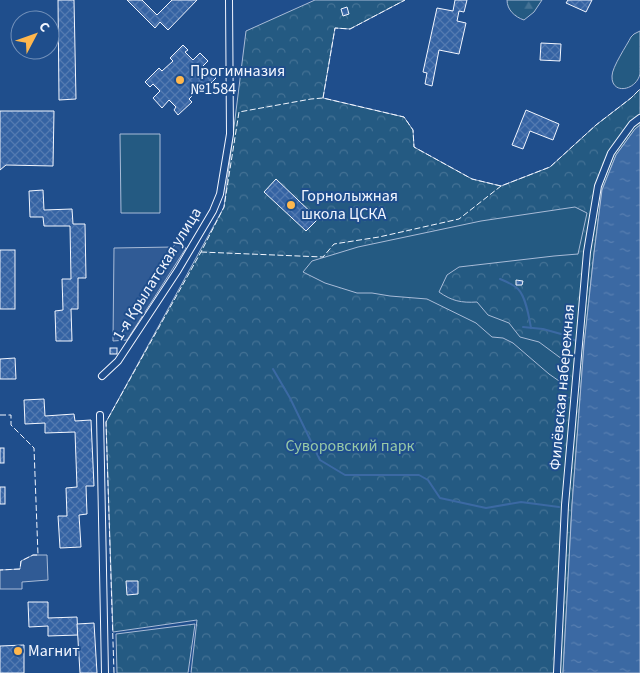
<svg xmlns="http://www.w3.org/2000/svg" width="640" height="673" font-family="'Source Sans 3',sans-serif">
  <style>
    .forest { fill: url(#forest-firs); stroke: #a8bbd7 }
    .park { fill: url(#park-crowns); stroke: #a8bbd7 }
    .garden { fill: #245a82; stroke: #a8bbd7 }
    .parking { fill: #305b95; stroke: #a8bbd7 }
    .water { fill: url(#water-ripples); stroke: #a8bbd7 }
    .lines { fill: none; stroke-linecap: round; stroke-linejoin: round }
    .stream { stroke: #3b69a3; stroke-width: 2 }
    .building { fill: url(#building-cross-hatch); stroke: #f2f6ff }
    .street-casing { stroke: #f2f6ff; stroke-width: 8 }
    .street { stroke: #1f4e8c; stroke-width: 6 }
    .fence { stroke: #f2f6ff; stroke-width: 1; stroke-dasharray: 6 2.5; stroke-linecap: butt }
    .poi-dot { fill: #ffb74d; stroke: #1f4e8c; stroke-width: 2 }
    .labels { text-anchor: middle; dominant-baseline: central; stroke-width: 4; stroke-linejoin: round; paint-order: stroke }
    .poi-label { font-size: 16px; fill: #f2f6ff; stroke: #1f4e8c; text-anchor: start }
    .street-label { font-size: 16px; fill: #f2f6ff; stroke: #1f4e8c }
    .park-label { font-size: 16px; fill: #97c8a6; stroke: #1f4e8c }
  </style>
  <defs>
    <pattern id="forest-firs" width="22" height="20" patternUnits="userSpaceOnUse" patternTransform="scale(1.25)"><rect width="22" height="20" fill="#245a82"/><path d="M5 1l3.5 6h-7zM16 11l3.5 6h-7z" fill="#447295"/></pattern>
    <pattern id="park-crowns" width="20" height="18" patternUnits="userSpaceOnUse" patternTransform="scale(1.25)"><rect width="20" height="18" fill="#245a82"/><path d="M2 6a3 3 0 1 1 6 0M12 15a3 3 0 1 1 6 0" fill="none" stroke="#447295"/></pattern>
    <pattern id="water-ripples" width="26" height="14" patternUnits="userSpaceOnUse" patternTransform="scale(1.25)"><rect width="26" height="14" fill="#3b69a3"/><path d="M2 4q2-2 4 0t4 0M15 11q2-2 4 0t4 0" fill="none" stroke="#587fb1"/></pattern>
    <pattern id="building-cross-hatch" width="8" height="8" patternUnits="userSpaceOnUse" patternTransform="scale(1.25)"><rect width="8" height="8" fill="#3563a3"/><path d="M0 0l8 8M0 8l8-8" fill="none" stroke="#537ab1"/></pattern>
  </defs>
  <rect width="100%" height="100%" fill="#1f4e8c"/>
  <path class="forest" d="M 507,0 L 542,0 L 534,12 L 524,20 C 515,17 507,10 507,0 Z"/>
  <g class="park">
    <polygon points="315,0 405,0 350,29 335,28 323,98 404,117 413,130 414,147 472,179 501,186 550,167 596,125 631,98 640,89 640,125 635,129 616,155 602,190 594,253 584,345 572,505 563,673 191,673 197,620 113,632 106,422 224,207 246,31"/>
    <polygon points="195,624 188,673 117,673 116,634"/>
  </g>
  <g class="garden">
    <path d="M 640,31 C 640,41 640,52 640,62 C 640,66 640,71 640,74 C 636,91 611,95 612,76 C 612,67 627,45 631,37 L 634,34 Z"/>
    <polygon points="160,134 160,213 121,213 120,134"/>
    <path d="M 575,207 L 587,213 L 578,254 L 554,256 L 459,267 L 447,275 L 439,292 C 452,301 461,303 477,302 L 488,315 L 509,323 L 520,337 L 539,342 L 566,362 L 562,383 L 549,374 L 513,343 L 503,338 L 492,337 L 476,323 L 427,299 L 390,296 L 372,293 L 357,293 L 325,283 L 303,272 L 312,261 L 358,247 L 481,221 Z"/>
  </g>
  <g class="parking">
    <polygon points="177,242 186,248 127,340 113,341 114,248 173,247"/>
    <polygon points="33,555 47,555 48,580 22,582 22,589 0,589 0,570 20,569 21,561"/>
  </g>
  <polygon class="water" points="640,125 640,673 563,673 572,505 584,345 594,253 602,190 616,155 635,129"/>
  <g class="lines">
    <g class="stream">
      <path d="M 500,279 C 507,282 513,284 518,289 C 526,297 529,317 531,328"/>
      <polyline points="523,327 543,329 561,334"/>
      <polyline points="568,337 576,341"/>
      <polyline points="273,369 290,398 320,460 345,475 419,475 428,480 440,498 486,508 521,502 559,507"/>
    </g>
  </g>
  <g class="building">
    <polygon points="58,0 74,0 76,99 59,100"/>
    <polygon points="127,0 142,0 157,15 172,0 197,0 168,30 160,22 155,28"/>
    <polygon points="455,0 467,0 464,12 459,11 457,21 466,23 459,54 439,50 432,86 425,84 427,73 423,72 437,8 453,11"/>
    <polygon points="568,0 592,0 586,12 566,3"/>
    <polygon points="347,7 349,14 343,16 341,9"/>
    <polygon points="541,43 561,44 560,61 540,60"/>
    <polygon points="183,45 188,50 185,52 193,60 200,53 208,61 201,68 208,75 211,73 216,78 203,91 200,88 189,99 192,102 178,115 174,110 176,107 169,100 162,108 153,98 160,91 153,84 150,87 145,82 159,68 162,71 173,61 170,58"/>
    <polygon points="526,110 559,124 553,140 530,131 523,149 512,145"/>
    <polygon points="0,111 54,111 53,166 6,165 0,170"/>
    <polygon points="276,179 318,219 306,231 264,192"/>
    <polygon points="43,190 44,210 72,209 73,224 85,224 86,278 78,278 78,309 71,309 72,341 56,341 55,311 63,310 62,279 71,279 70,226 44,226 43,217 30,217 29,191"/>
    <rect x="0" y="250" width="15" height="59"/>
    <polygon points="516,280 523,281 522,285 516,285"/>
    <rect x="110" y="348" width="7" height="6"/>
    <polygon points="15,358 16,379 0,379 0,359"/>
    <polygon points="44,399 45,416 74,414 75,421 91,420 94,486 86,486 87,514 79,515 81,547 60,548 58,516 67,516 66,488 77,487 75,432 45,433 45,423 25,424 24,400"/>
    <rect x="0" y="448" width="4" height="15"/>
    <rect x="0" y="487" width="5" height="17"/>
    <polygon points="126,581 138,581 138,594 127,595"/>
    <polygon points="28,602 48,602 48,618 77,617 78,635 48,636 48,626 29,627"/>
    <polygon points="94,623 97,673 80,673 77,624"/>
    <polygon points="24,645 24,673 0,673 0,646"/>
  </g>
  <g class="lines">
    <defs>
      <g id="street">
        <polyline points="102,376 118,361 178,270 213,211 220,194 230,134 229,0"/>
        <polyline points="100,415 105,673"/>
        <polyline points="557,673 565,505 587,252 598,186 611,153 632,124 640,118"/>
      </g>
    </defs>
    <use href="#street" class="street-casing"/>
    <use href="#street" class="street"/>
    <g class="fence">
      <polyline points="323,98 335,28 350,29 405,0"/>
      <polyline points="201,252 323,257 334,244 379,237 459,219 501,186"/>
      <polyline points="0,415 11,415 11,425 34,448 38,555 33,555 21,561 20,569 0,570"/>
      <polyline points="114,673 106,422 201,252 224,207 239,112 311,99 323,98 404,117 413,130 414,147 472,179 501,186 550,167 596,125 631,98 640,89"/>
    </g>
  </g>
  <g class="poi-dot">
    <circle cx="180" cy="80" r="5"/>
    <circle cx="291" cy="205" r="5"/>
    <circle cx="18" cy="651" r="5"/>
  </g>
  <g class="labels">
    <g class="poi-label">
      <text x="190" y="71">Прогимназия<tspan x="190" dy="18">№1584</tspan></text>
      <text x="301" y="196">Горнолыжная<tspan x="301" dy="18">школа ЦСКА</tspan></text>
      <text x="28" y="651">Магнит</text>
    </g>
    <g class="street-label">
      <text transform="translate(157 274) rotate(-58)">1-я Крылатская улица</text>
      <text transform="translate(562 387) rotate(-85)">Филёвская набережная</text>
    </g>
    <g class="park-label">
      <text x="350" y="446">Суворовский парк</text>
    </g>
  </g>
  <g transform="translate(35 35) rotate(49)"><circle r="24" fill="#1f4e8c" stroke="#7391ba"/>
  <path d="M0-4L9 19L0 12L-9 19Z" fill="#ffb74d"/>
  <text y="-8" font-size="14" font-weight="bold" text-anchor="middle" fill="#f2f6ff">С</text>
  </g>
</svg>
